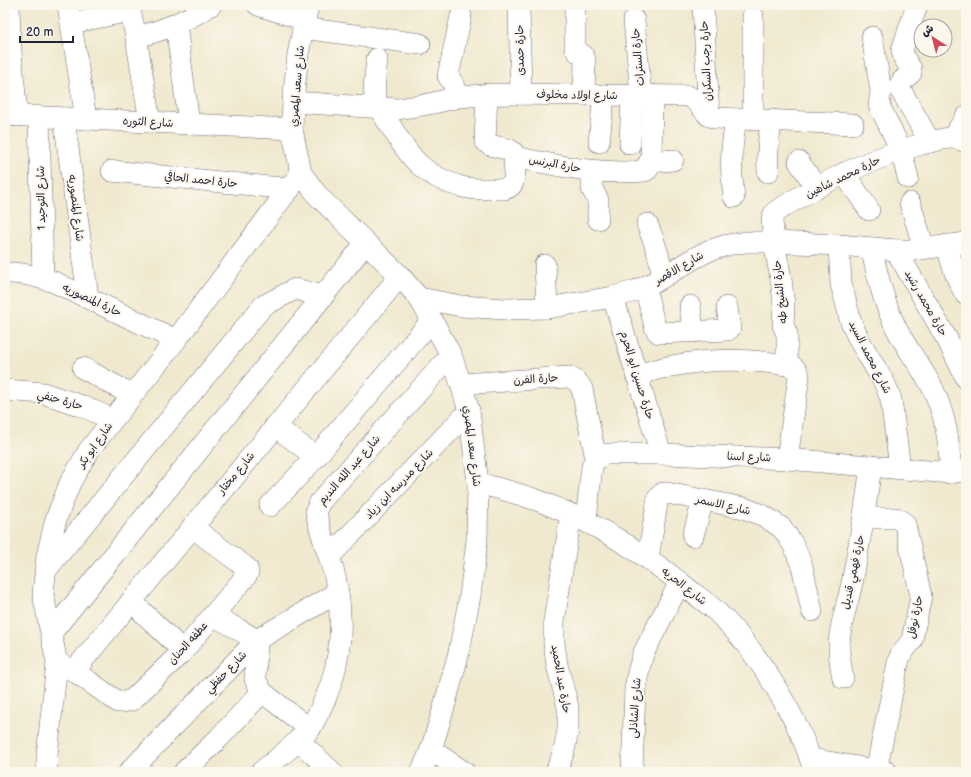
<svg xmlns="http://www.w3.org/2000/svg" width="971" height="777" font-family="'Balsamiq Sans','Playpen Sans Arabic',sans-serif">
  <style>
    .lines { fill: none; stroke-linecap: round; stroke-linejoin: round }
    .minor-casing { stroke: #6a686f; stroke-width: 22 }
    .minor { stroke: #fff; stroke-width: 21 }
    .labels { text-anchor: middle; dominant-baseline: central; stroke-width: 4; stroke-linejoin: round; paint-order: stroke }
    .street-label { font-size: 11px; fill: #22223b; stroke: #fbf7ec }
  </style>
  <rect width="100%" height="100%" fill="#fbf7ec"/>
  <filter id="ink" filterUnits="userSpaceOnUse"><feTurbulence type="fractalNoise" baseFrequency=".025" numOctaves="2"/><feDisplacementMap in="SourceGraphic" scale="8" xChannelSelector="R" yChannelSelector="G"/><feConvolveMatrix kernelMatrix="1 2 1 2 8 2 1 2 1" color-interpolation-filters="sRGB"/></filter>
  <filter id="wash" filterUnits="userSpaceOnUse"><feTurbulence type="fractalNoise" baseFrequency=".012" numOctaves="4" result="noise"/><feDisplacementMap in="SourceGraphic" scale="16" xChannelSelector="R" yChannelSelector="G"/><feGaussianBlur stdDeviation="0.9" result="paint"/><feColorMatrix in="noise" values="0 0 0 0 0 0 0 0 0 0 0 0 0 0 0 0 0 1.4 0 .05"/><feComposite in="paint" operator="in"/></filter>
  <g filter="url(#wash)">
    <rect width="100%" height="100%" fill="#f0e9cf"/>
  </g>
  <g filter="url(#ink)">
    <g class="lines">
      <defs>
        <g id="minor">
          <polyline points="9,5 10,41 17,116"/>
          <polyline points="68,5 86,119"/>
          <polyline points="129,5 136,37 150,122"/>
          <polyline points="258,5 305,20"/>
          <polyline points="308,5 298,54 293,102 292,129 301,173 318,196 400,276 419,298 432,320 451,355 461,384 469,411 478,483 477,540 470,596 459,652 444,707 431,750 421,772"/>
          <polyline points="519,5 521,94"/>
          <polyline points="575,5 575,48 578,52 583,55 585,60 584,95"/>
          <polyline points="703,5 709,116"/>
          <polyline points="917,5 902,50 904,58 911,69 911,73 902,81 899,87 930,142"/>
          <polyline points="753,16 753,120"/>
          <polyline points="634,20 641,95"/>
          <polyline points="72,23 130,11"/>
          <polyline points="176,24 189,124"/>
          <polyline points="303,28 420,44"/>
          <path d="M 136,37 C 163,31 188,20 211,5"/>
          <polyline points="872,37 881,91 879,105 901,150 908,178"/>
          <path d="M 377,59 C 376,71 373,84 375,96 C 377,107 384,116 390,125 C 410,158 423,176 462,187 C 473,190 492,189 504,189 C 519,186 514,168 514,157"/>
          <path d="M 487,94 L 485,141 L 490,145 L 510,150 L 513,152 L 514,157 C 559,166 598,175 645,171 L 648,169 L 648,164 L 651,162 L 673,160"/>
          <polyline points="455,98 454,85 448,76 461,16"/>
          <path d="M 293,102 L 398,109 L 429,104 L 459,97 L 493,94 L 688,96 C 701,101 702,114 715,118 L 853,124"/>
          <polyline points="5,115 292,129"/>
          <polyline points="39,117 43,278"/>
          <polyline points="64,118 88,298"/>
          <polyline points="953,137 966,117"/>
          <polyline points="599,142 604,95"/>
          <polyline points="630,144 632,95"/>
          <polyline points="651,162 652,95"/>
          <polyline points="799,162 817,188"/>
          <polyline points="112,171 290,189"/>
          <polyline points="592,171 592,189 598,200 598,219"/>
          <path d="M 768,172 C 767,154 768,138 772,120"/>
          <polyline points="844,173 869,210"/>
          <path d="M 734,197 C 730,167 731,149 736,119"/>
          <polyline points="910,203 924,248"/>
          <path d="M 647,224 C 655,242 660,258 663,277"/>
          <polyline points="839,245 841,284 851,322 859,340 885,384 891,399 900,468"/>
          <path d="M 947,245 C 951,263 956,279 966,295"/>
          <path d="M 871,248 C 877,272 882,298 893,321 C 903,345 920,364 932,387 C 946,416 949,441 951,473"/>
          <polyline points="896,250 948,341 966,378"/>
          <polyline points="545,265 547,308"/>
          <path d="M 5,273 C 22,272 37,277 54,282 L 176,340"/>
          <polyline points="645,287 655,327 657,331 659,333 728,330 730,328 727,307"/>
          <polyline points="613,297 661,454"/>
          <polyline points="419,298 461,306 504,309 547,308 613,297 635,291 655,282 691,260 708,251 727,245 746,242 774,242 839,245 896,250 913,250 966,243"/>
          <polyline points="690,306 693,332"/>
          <path d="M 787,365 L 787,334 L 783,325 L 784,305 L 781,279 L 774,242 L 772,221 L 773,216 L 775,212 C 821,183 870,158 922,144 C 932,142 942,138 952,138 C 957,138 961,140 966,142"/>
          <polyline points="83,368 132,395"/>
          <path d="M 636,375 C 648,372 660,368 672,366 C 711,358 754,359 792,366 L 797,371 L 799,376 L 787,459"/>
          <path d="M 461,384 L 569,377 C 576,380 579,383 582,389 L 596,459"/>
          <polyline points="5,390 43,393 82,406 112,419"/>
          <polyline points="275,426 316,457"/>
          <path d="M 478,483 C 500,489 521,494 542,502 C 596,523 647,555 692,592 C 701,599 710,605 718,613 C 744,638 765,668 783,700 C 796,722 808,747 814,772"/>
          <polyline points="270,506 316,457 432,320"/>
          <polyline points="864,518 896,518 900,520 905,524 921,596 912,640 900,656 898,663 876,772"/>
          <polyline points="586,521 592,466 596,459 605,454 661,454 787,459 951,473 966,470"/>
          <polyline points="693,536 703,500"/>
          <polyline points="329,557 469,411"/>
          <polyline points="648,558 658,498 663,493 667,493 744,508 764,516 782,528 794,546 802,566 812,611"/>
          <polyline points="46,570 263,306 295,289 323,296"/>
          <polyline points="131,601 183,651"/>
          <polyline points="213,615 257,640 255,679 262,692 310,729"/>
          <polyline points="52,632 365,244"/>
          <polyline points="62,665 74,671 118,702 123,702 132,700 183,651 246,576 248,572 247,568 244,566 192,527"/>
          <polyline points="74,671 400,276"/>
          <path d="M 843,678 C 841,667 839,658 839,647 C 839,624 849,601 853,578 C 860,541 866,504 871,466"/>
          <polyline points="298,740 332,772"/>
          <polyline points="431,750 464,772"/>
          <polyline points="811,759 887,772"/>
          <polyline points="47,772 47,755 57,663 43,594 47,556 56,519 70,483 89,450 176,340 301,173"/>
          <polyline points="129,772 257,640 338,592"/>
          <polyline points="184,772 218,739 262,692"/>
          <path d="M 261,772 C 277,759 295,745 309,730 C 313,725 315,719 318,714 C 339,675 345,630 337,587 C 333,561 320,537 316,511 L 320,502 L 451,355"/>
          <polyline points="556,772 564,751 568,730 568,707 557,665 554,643 554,621 571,514"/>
          <polyline points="632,772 635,689 638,673 643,654 680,582"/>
        </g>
      </defs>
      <use href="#minor" class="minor-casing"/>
      <use href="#minor" class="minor"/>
    </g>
  </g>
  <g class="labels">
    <g class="street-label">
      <text transform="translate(520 50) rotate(-91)">حارة حمدى</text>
      <text transform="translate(638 57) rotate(-95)">حارة السترات</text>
      <text transform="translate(706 61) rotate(-93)">حارة رجب السكران</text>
      <text transform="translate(297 86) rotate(-85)">شارع سعد المصري</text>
      <text transform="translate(577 95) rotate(1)">شارع اولاد مخلوف</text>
      <text transform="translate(148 122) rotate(3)">شارع الثوره</text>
      <text transform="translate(555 164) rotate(11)">حارة البرنس</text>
      <text transform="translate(843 177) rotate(-26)">حارة محمد شاهين</text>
      <text transform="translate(201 180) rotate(6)">حارة احمد الحافي</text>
      <text transform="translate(41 198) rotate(-91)">شارع التوحيد 1</text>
      <text transform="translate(76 208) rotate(83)">شارع المنصوريه</text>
      <text transform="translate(679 268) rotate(-30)">شارع الاقصر</text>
      <text transform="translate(780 292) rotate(-96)">حارة الشيخ طه</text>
      <text transform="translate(92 300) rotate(25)">حارة المنصوريه</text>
      <text transform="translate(926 303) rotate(60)">حارة محمد رشيد</text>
      <text transform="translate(870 357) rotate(63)">شارع محمد السيد</text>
      <text transform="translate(637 375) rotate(73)">حارة حسين ابو الحرم</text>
      <text transform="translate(536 379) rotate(-4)">حارة الفرن</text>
      <text transform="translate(60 400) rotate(16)">حارة حنفي</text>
      <text transform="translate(95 445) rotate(-55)">شارع ابو بكر</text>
      <text transform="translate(472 446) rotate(83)">شارع سعد المصري</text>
      <text transform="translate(749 457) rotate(2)">شارع اسنا</text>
      <text transform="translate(349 470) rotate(-49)">شارع عبد الله النديم</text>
      <text transform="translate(236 473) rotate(-50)">شارع مختار</text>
      <text transform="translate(399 484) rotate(-46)">شارع مدرسه ابن زياد</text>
      <text transform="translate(723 505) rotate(13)">شارع الاسمر</text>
      <text transform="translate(853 572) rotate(-78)">حارة فهمي قنديل</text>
      <text transform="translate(684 586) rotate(38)">شارع الحريه</text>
      <text transform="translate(915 617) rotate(-79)">حارة نوفل</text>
      <text transform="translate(188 643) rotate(-48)">عطفه الحنان</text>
      <text transform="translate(226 672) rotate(-46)">شارع حفظي</text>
      <text transform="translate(561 679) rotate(80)">حارة عبد الحميد</text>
      <text transform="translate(635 708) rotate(-86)">شارع الشاذلى</text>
    </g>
  </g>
  <rect width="971" height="777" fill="none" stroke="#fbf7ec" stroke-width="20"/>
  <g transform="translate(933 38) rotate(324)"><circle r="19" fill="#fbf7ec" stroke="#a4a2a5"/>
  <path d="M0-3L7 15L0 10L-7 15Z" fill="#d1495b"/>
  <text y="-6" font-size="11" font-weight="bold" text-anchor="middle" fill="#22223b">ش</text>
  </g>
  <path d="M20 36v6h53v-6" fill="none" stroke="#22223b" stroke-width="2"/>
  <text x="26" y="36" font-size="12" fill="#22223b" stroke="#fbf7ec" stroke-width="3" paint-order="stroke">20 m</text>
</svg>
